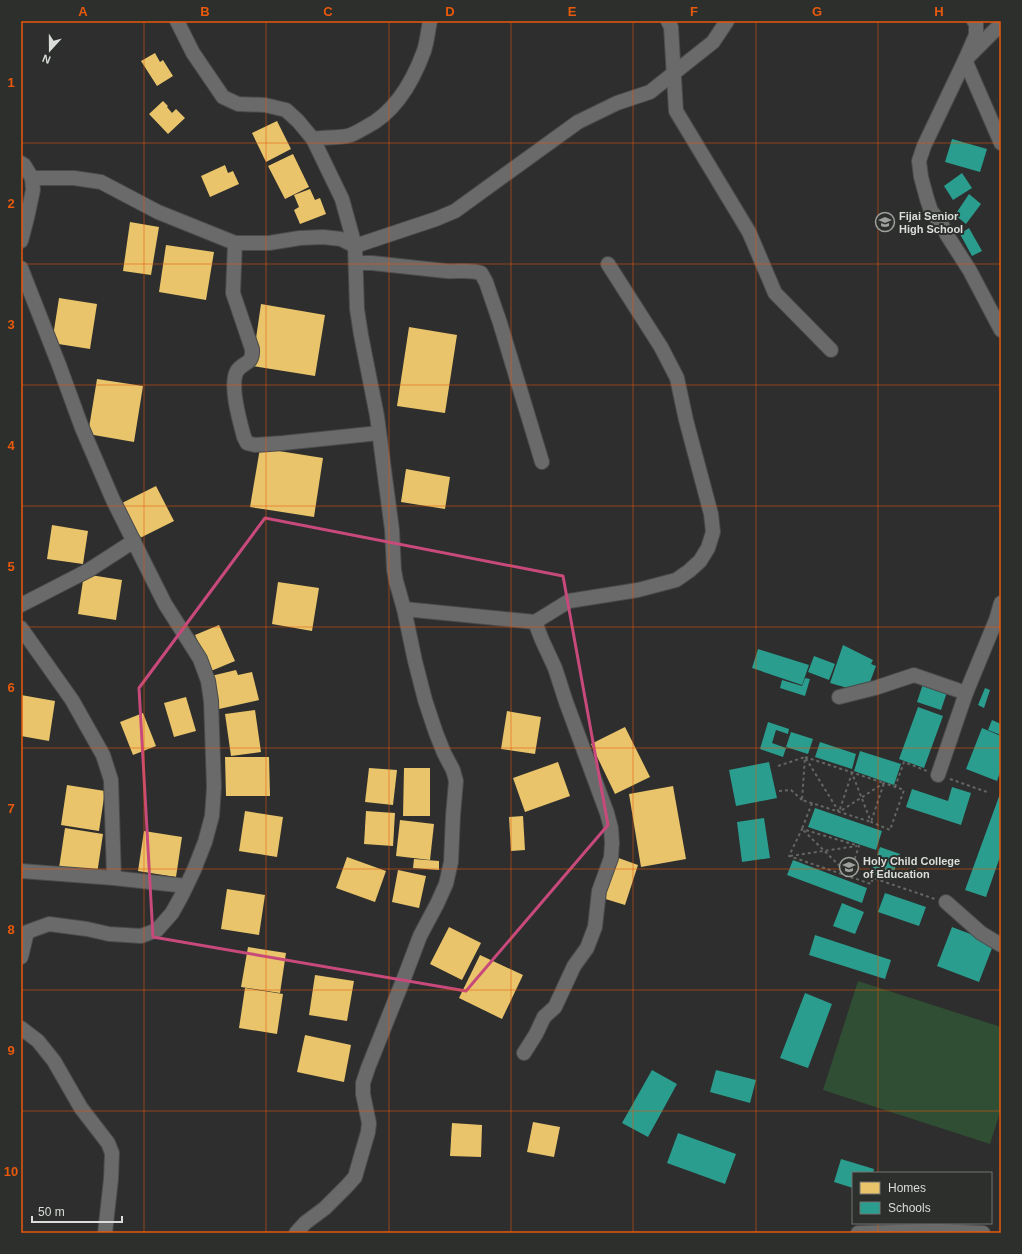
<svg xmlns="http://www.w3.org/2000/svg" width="1022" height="1254" font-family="Arial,sans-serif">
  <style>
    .green { fill: #304e33 }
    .homes { fill: #e9c46a }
    .schools { fill: #2a9d8f }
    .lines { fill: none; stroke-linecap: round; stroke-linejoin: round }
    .minor-casing { stroke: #494a49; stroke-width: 16 }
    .path { stroke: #646664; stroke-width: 2; stroke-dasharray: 3 3; stroke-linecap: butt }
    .minor { stroke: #696a69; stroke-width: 14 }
    .marked { fill: none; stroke: #c8497b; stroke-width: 3; stroke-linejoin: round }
    .grid { fill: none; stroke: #e8590c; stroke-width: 1; stroke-opacity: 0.55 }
    .labels { text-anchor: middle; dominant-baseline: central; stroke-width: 4; stroke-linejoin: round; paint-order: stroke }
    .poi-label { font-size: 11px; font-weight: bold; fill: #daddda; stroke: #2c2f2c; text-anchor: start }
    .neatline { fill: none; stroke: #e8590c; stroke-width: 1.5 }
    .grid-label { font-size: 13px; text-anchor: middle; font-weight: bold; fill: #e8590c }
  </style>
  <rect width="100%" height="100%" fill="#2d2e2d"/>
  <polygon class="green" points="858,981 1001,1027 1001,1109 990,1144 823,1090"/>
  <g class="homes">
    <polygon points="155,53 160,62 163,60 173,76 157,86 141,61"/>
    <polygon points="163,101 168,106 167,107 172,113 176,109 185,118 168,134 149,114"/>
    <polygon points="277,121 291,149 266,162 252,133"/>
    <polygon points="293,154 309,187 285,199 268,166"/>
    <polygon points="225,165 228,173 233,171 239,184 210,197 201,176"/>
    <polygon points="310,189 315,200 320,198 326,214 300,224 294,210 299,207 294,195"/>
    <polygon points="130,222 159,227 151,275 123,271"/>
    <polygon points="166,245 214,252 206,300 159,292"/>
    <polygon points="59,298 97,304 90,349 52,343"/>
    <polygon points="261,304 325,315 315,376 252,366"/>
    <polygon points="409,327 457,335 445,413 397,406"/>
    <polygon points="97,379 143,386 134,442 88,434"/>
    <polygon points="260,448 323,458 314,517 250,507"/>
    <polygon points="406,469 450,477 445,509 401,502"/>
    <polygon points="156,486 174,521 136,540 118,505"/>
    <polygon points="52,525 88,531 83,564 47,559"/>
    <polygon points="84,574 122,580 116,620 78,614"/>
    <polygon points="278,582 319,588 312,631 272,624"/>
    <polygon points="219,625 235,661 211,671 195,635"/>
    <polygon points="236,670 238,675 252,672 259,700 219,709 211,676"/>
    <polygon points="21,695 55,701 49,741 21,736"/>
    <polygon points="186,697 196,731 174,737 164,703"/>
    <polygon points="255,710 261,752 231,756 225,714"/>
    <polygon points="507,711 541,717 535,754 501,749"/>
    <polygon points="143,713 156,746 133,755 120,722"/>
    <polygon points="625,727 650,777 615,794 591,744"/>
    <polygon points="225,757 269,757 270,796 226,796"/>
    <polygon points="558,762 570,796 525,812 513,778"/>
    <polygon points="369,768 397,770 393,805 365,802"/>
    <polygon points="404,768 430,768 430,816 403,816"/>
    <polygon points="67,785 105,791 99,831 61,825"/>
    <polygon points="673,786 686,859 641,867 629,794"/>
    <polygon points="245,811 283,817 277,857 239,851"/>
    <polygon points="366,811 395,813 393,846 364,844"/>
    <polygon points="523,816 525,850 511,851 509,817"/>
    <polygon points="400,820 434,824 430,860 396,856"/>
    <polygon points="65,828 103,834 97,874 59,868"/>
    <polygon points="144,831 182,837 176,877 138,871"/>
    <polygon points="613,856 638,865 625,905 599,897"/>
    <polygon points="347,857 386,871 375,902 336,888"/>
    <polygon points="414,859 439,861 439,870 413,868"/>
    <polygon points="398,870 426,876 419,908 392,902"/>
    <polygon points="227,889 265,895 259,935 221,929"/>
    <polygon points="449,927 481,943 462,980 430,964"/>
    <polygon points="248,947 286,953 280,993 241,987"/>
    <polygon points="480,955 523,975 502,1019 459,998"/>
    <polygon points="315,975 354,981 347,1021 309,1015"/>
    <polygon points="245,988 283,994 277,1034 239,1028"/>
    <polygon points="305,1035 351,1045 344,1082 297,1072"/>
    <polygon points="533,1122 560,1127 554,1157 527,1152"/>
    <polygon points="452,1123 482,1125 481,1157 450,1156"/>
  </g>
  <g class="schools">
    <polygon points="952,139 987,149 980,172 945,162"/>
    <polygon points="962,173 972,188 953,200 944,186"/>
    <polygon points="969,194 981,204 966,224 955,215"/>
    <polygon points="969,228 982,251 972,256 960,234"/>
    <polygon points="843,645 873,660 871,664 876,666 867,690 858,691 830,683"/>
    <polygon points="758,649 809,665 802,685 752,668"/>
    <polygon points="814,656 835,664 829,680 808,672"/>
    <polygon points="805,678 810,679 805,696 780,688 782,680 802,686"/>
    <polygon points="923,684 947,692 941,710 917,702"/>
    <polygon points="985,688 990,690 984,708 978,705"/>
    <polygon points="918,707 943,716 924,768 899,759"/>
    <polygon points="992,720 1001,724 1001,735 988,730"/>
    <polygon points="768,722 789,729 788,734 776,730 772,743 786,748 783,757 760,749"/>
    <polygon points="982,728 1001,736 1001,770 997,781 966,769"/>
    <polygon points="791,732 813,739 808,754 786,747"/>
    <polygon points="820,742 856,754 852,769 815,757"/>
    <polygon points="860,751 901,764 894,785 854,771"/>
    <polygon points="769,762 777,798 736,806 729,770"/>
    <polygon points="952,787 971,793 961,825 906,807 912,789 948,801"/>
    <polygon points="1001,791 1001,854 986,897 965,890"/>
    <polygon points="815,808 882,831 876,850 808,827"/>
    <polygon points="764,818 770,858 742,862 737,822"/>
    <polygon points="880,847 900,854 891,880 871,874"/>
    <polygon points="793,860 867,888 862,903 787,875"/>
    <polygon points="885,893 926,907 919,926 878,912"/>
    <polygon points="842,903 864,912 855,934 833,926"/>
    <polygon points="952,927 994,943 979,982 937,966"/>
    <polygon points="815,935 891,960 885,979 809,955"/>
    <polygon points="805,993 832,1004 808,1068 780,1058"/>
    <polygon points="652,1070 677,1084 648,1137 622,1123"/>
    <polygon points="716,1070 756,1080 750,1103 710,1092"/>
    <polygon points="678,1133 736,1154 725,1184 667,1163"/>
    <polygon points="841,1159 874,1169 873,1173 853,1173 853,1188 834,1182"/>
  </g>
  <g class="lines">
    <defs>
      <g id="minor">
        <polyline points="177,21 193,53 223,97 238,104 265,105 286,110 298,121 313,139 342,199 355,246 357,309 361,335 377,416 392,530 394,570 396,581 404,609 415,661 425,700 436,733 444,753 453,770 456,781 453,816 451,862 446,884 437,904 420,936 406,973 368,1068 363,1083 363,1094 369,1123 368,1132 355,1177 347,1186 325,1208 305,1223 296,1233"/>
        <polyline points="668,21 671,27 676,111 749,232 775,293 831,350"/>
        <polyline points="974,21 976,23 976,35 965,60 1001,143"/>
        <polyline points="1001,24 965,60 924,146 919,161 921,177 927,199 931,211 942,225 947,235 970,271 1001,330"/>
        <path d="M 313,139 C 324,137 336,138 347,136 C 353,135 361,130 366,127 C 396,112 413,81 424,51 C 427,42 428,31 430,21"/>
        <polyline points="21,163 24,165 32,178 33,190 27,218 21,241"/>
        <polyline points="32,178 74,178 101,182 158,212 235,243"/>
        <path d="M 356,263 L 372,263 L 446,271 C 458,272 469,269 481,273 L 486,282 L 500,323 L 542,462"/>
        <polyline points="21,268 59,365 82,428 113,500 165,604 200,659 208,681 211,701 214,787 212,816 205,842 194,870 182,895 172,913 157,930 141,936 109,934 87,929 49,924 27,932 21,957"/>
        <path d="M 379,433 L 283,443 L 255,445 L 247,443 L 244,437 C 240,422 229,385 237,371 C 243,361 253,366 252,349 L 233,293 L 235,243 L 269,243 L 300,238 L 323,237 L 341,239 L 355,246 L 436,219 L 455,211 L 578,122 L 617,103 L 650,92 L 713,42 L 727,21"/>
        <polyline points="21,605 89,570 134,541"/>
        <polyline points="404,609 535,622 542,640 555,668 566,702 607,813 611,828 612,843 611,858 599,891 595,927 587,948 574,966 555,1007 544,1017 536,1034 524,1053"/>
        <polyline points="535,622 569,601 638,590 676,580 689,571 700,561 708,548 713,532 711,514 686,420 677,378 661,347 608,264"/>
        <polyline points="21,628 72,700 103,755 111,780 114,878"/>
        <polyline points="839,697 875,688 914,675 966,693"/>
        <polyline points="938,775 966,693 996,620 1001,603"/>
        <polyline points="21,871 114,878 186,886"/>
        <polyline points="946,902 981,933 1001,945"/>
        <polyline points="21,1028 38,1041 54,1061 81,1108 108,1143 112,1153 111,1179 105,1233"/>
        <polyline points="858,1233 935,1231 983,1233"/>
      </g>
    </defs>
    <use href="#minor" class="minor-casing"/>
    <g class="path">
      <polygon points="805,757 884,783 871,822 802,800"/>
      <polyline points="778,766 805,757 839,812 852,773 871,822 890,830 904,790 884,783 839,812"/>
      <polyline points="950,779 987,792"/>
      <polyline points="895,787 904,762 927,771"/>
      <polyline points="779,791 791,790 802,800"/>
      <polyline points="812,803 802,829 849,875"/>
      <polyline points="790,856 857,846"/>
      <polyline points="849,876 859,846 802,829 789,856 871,884 873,878 935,899"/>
    </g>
    <use href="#minor" class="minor"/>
  </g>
  <path class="marked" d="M 265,518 L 563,576 L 608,825 L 466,991 L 153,937 L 139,688 Z"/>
  <path class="grid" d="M 144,21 L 144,1233M 266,21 L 266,1233M 389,21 L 389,1233M 511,21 L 511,1233M 633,21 L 633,1233M 756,21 L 756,1233M 878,21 L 878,1173M 21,143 L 1001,143M 21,264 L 1001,264M 21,385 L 1001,385M 21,506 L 1001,506M 21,627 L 1001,627M 21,748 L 1001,748M 21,869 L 1001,869M 21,990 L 1001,990M 21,1111 L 1001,1111M 878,1223 L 878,1233"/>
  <defs>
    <symbol id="school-ring" viewBox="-11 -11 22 22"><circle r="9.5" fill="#2c2f2c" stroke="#9da09d" stroke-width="1.5"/><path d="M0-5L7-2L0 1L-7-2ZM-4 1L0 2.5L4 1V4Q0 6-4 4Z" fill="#9da09d"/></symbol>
    <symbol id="university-ring" viewBox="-11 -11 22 22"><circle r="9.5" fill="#2c2f2c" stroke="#9da09d" stroke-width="1.5"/><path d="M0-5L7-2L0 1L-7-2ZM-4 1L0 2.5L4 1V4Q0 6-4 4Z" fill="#9da09d"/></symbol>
  </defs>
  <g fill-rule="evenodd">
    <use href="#school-ring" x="874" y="211" width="22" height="22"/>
    <use href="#university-ring" x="838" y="856" width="22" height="22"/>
  </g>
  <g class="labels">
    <g class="poi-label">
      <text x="899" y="216">Fijai Senior<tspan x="899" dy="13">High School</tspan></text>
      <text x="863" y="861">Holy Child College<tspan x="863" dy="13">of Education</tspan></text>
    </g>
  </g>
  <rect width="1022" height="1254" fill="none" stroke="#2c2f2c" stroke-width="44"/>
  <rect x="852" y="1172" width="140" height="52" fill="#2c2f2c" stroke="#727572"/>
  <rect x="860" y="1182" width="20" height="12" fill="#e9c46a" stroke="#727572"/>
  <text x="888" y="1192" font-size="12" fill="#daddda">Homes</text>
  <rect x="860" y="1202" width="20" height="12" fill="#2a9d8f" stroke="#727572"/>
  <text x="888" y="1212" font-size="12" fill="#daddda">Schools</text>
  <g transform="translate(50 50) rotate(201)" stroke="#2c2f2c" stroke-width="3" paint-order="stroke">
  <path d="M0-3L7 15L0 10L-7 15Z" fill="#daddda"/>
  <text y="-6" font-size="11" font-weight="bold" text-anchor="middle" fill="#daddda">N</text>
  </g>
  <path d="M32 1216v6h90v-6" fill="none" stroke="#daddda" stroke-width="2"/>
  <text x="38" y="1216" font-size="12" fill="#daddda" stroke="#2c2f2c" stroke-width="3" paint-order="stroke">50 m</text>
  <rect x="22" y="22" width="978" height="1210" class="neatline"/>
  <g class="grid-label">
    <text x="83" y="16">A</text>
    <text x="205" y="16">B</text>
    <text x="328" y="16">C</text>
    <text x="450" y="16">D</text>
    <text x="572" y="16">E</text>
    <text x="694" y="16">F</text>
    <text x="817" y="16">G</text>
    <text x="939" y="16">H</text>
    <text x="11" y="87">1</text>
    <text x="11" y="208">2</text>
    <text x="11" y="329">3</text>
    <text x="11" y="450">4</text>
    <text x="11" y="571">5</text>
    <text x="11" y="692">6</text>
    <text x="11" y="813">7</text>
    <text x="11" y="934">8</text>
    <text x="11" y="1055">9</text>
    <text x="11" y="1176">10</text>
  </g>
</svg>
